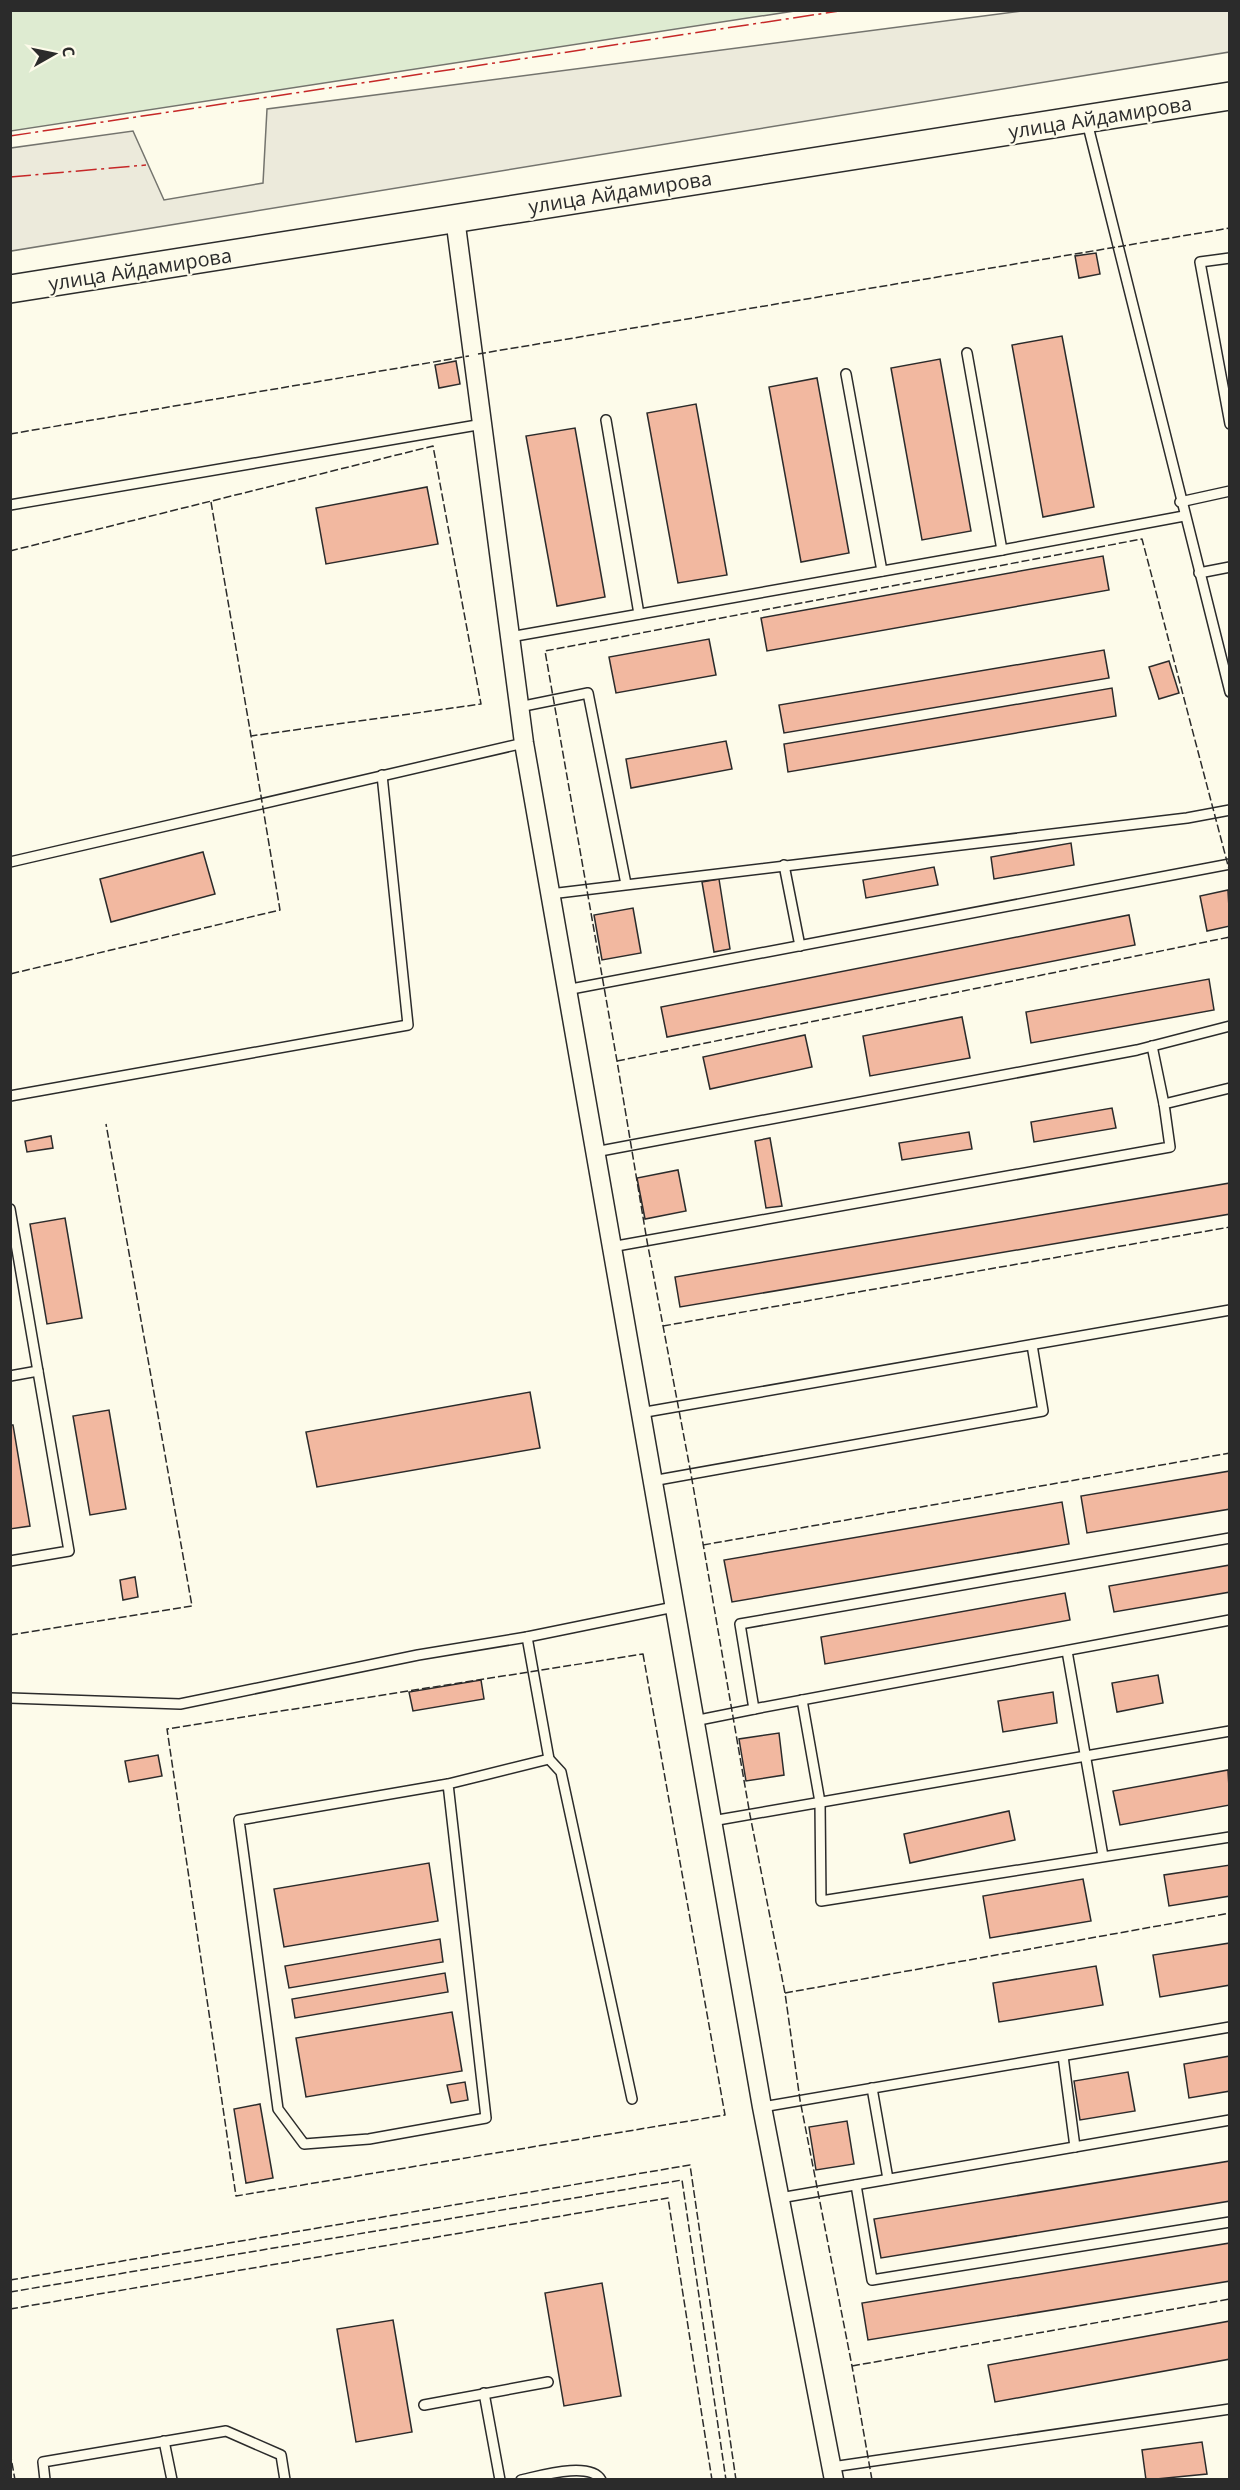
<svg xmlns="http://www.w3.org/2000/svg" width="1240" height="2490" font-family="'Open Sans',sans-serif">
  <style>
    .green { fill: #deebd1; stroke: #74746e; stroke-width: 1.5 }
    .parking { fill: #eceadb; stroke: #74746e; stroke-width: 1.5 }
    .building { fill: #f2b8a0; stroke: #2b2b2b; stroke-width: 1.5 }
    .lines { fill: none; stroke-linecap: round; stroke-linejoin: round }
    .lane-casing { stroke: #2b2b2b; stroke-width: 12 }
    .street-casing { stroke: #2b2b2b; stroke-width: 21 }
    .secondary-casing { stroke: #2b2b2b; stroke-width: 30 }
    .lane { stroke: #fdfbea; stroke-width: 9 }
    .street { stroke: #fdfbea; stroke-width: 18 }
    .secondary { stroke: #fdfbea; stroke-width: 27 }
    .fence { stroke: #2b2b2b; stroke-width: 1.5; stroke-dasharray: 8 3; stroke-linecap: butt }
    .power { stroke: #c62828; stroke-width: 1.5; stroke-dasharray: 21 4.5 3 4.5; stroke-linecap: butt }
    .labels { text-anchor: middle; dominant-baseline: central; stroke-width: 4.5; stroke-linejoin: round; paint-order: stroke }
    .street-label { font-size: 20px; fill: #2b2b2b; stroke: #fdfbea }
  </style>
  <rect width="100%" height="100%" fill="#fdfbea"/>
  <polygon class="green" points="11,10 794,10 794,11 11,131"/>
  <polygon class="parking" points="1030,10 1229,11 1229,52 11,251 11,148 133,131 164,200 263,183 267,109"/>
  <g class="building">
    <polygon points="1096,253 1100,274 1079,278 1075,256"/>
    <polygon points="1062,336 1094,507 1043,517 1012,345"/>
    <polygon points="940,359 971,531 922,540 891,368"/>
    <polygon points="456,361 460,384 439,388 435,365"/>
    <polygon points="817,378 849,553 801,562 769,387"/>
    <polygon points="696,404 727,575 678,583 647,413"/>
    <polygon points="575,428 605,597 557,606 526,436"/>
    <polygon points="427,487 438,544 326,564 316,508"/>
    <polygon points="1103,556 1109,590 767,651 761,618"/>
    <polygon points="709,639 716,675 616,693 609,657"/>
    <polygon points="1104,650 1109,678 784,733 779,705"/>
    <polygon points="1169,661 1179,693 1159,699 1149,667"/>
    <polygon points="1112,688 1116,716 788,772 784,744"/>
    <polygon points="726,741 732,769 631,788 626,759"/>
    <polygon points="1071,843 1074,865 994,879 991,857"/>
    <polygon points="203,852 215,894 111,922 100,879"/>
    <polygon points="934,867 938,885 866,898 863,880"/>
    <polygon points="719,879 730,949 714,952 702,882"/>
    <polygon points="1228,890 1230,926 1207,931 1200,896"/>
    <polygon points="633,908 641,953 602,960 594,915"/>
    <polygon points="1129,915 1135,945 667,1037 661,1007"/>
    <polygon points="1209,979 1214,1010 1031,1043 1026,1012"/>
    <polygon points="962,1017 970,1058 870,1076 863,1036"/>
    <polygon points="805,1035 812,1067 710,1089 703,1057"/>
    <polygon points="1112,1108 1116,1128 1034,1142 1031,1122"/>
    <polygon points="969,1132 972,1149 902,1160 899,1143"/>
    <polygon points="51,1136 53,1148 27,1152 25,1141"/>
    <polygon points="770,1138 782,1206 766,1208 755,1141"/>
    <polygon points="678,1170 686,1211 645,1219 637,1178"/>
    <polygon points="1230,1183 1230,1214 680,1307 675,1277"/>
    <polygon points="65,1218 82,1318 47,1324 30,1224"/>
    <polygon points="530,1392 540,1448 317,1487 306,1432"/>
    <polygon points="109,1410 126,1509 90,1515 73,1416"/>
    <polygon points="10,1425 13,1425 30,1526 10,1529"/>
    <polygon points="1230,1471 1230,1509 1087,1533 1081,1496"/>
    <polygon points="1062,1502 1069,1544 732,1602 724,1560"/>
    <polygon points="1230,1565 1230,1592 1114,1612 1109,1586"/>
    <polygon points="135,1577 138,1597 123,1600 120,1580"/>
    <polygon points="1065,1593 1070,1620 825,1664 821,1637"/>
    <polygon points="1158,1675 1163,1703 1117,1712 1112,1683"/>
    <polygon points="481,1680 484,1699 413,1711 409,1692"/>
    <polygon points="1053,1692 1057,1723 1003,1732 998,1701"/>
    <polygon points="779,1733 784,1775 746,1781 739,1739"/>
    <polygon points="158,1755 162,1776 129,1782 125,1761"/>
    <polygon points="1228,1770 1230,1805 1120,1825 1113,1791"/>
    <polygon points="1009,1811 1015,1840 910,1863 904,1834"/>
    <polygon points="429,1863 438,1921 284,1947 274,1889"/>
    <polygon points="1230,1865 1230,1896 1169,1906 1164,1875"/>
    <polygon points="1083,1879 1091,1921 990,1938 983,1896"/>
    <polygon points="440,1939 443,1962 289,1988 285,1966"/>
    <polygon points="1230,1943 1230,1985 1160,1997 1153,1955"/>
    <polygon points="1096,1966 1103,2005 999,2022 993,1983"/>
    <polygon points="445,1973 448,1992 295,2018 292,1999"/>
    <polygon points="452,2012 462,2071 306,2097 296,2038"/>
    <polygon points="1230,2056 1230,2091 1189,2098 1184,2064"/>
    <polygon points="1128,2072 1135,2111 1080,2120 1074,2081"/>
    <polygon points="465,2082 468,2100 451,2103 447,2085"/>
    <polygon points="260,2104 273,2178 246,2183 234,2109"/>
    <polygon points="847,2121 854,2164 816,2170 809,2127"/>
    <polygon points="1230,2161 1230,2201 881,2258 874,2219"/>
    <polygon points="1230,2243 1230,2281 868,2340 862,2303"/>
    <polygon points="602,2283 621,2396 564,2406 545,2293"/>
    <polygon points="393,2320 412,2432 356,2442 337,2329"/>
    <polygon points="1230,2321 1230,2359 995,2402 988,2365"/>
    <polygon points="1202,2442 1207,2474 1146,2480 1142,2450"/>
  </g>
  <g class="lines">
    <defs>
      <g id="lane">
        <polyline points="1087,122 1230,692"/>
        <polyline points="1230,258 1200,262 1230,424"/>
        <polyline points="967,353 1002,550"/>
        <polyline points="846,374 882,571"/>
        <polyline points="606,420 639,614"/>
        <polyline points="1180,502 1230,491"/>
        <polyline points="10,505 483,424"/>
        <polyline points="1199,573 1230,567"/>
        <polyline points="510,637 1002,550 1184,516"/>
        <polyline points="519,707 588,693 626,884"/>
        <polyline points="10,862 524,743"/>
        <polyline points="784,865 800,946"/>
        <polyline points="550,894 1187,818 1230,810"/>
        <polyline points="566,990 1230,864"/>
        <polyline points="1152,1046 1164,1104"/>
        <polyline points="10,1096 408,1025 382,775"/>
        <polyline points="595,1152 1137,1050 1230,1026"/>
        <polyline points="10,1209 69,1551 10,1561"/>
        <polyline points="611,1247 1170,1147 1164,1104 1230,1088"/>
        <polyline points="10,1376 38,1371"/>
        <polyline points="640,1413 1230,1310"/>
        <polyline points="652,1481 1043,1411 1032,1345"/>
        <polyline points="527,1637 549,1759 561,1772 632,2099"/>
        <polyline points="1067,1651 1103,1856"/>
        <polyline points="10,1698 180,1704 418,1655 527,1637 674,1607"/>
        <polyline points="802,1700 820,1802 821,1901 1230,1837"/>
        <polyline points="754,1709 1230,1620"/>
        <polyline points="694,1721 754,1709 740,1624 1230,1538"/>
        <polyline points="448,1784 486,2118 369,2139 304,2144 278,2109 239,1820 448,1784 549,1759"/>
        <polyline points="712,1821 1230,1731"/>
        <polyline points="1063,2056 1075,2147"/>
        <polyline points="872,2088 888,2179"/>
        <polyline points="762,2107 1230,2027"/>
        <polyline points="856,2185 872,2280 1230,2222"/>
        <polyline points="780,2198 1230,2120"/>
        <polyline points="484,2393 500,2480"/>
        <polyline points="424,2405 548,2382"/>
        <polyline points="164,2441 172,2480"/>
        <polyline points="832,2467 1230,2409"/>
        <polyline points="45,2480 43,2462 226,2431 281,2455 285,2480"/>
        <path d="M 521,2480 C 540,2476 590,2461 601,2480"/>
      </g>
      <polyline id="street" points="455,218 524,743 762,2107 834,2480"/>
      <polyline id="secondary" points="10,289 1230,96"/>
    </defs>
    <use href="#lane" class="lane-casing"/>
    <use href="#street" class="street-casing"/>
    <use href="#secondary" class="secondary-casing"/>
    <use href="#lane" class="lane"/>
    <use href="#street" class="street"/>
    <use href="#secondary" class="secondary"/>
    <g class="fence">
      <polyline points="478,354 1230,228"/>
      <polyline points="10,434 469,356"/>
      <polyline points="211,502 251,736"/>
      <polyline points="10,551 433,446 481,704 251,736 280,910 10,974"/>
      <polyline points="617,1061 1230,937"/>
      <polyline points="663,1326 1230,1227"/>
      <polyline points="703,1545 1230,1453"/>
      <polyline points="10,1635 192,1606 106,1124"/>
      <polygon points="643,1654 725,2115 236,2196 167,1729"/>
      <polyline points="785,1993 1230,1913"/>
      <polyline points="10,2280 690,2165 736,2480"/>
      <polyline points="10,2292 682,2180 726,2480"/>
      <polyline points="10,2309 668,2198 712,2480"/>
      <polyline points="852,2366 1230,2299"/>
      <polyline points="10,2452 15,2480"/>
      <polyline points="872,2480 852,2366 800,2100 785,1993 750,1815 691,1474 647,1241 617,1061 545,651 1142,539 1230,873"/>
    </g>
    <g class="power">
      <polyline points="10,136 846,10"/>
      <polyline points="10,177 146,165"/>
    </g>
  </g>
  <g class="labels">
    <g class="street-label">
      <text transform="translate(1100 117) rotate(-9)">улица Айдамирова</text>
      <text transform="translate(620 192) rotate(-9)">улица Айдамирова</text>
      <text transform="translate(140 269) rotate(-9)">улица Айдамирова</text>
    </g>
  </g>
  <rect width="1240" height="2490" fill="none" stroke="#2b2b2b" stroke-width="24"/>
  <g transform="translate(54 54) rotate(81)" stroke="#fdfbea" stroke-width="4.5" paint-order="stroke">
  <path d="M0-4.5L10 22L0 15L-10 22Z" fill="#2b2b2b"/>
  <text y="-9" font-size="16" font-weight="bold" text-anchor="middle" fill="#2b2b2b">С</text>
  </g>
</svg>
